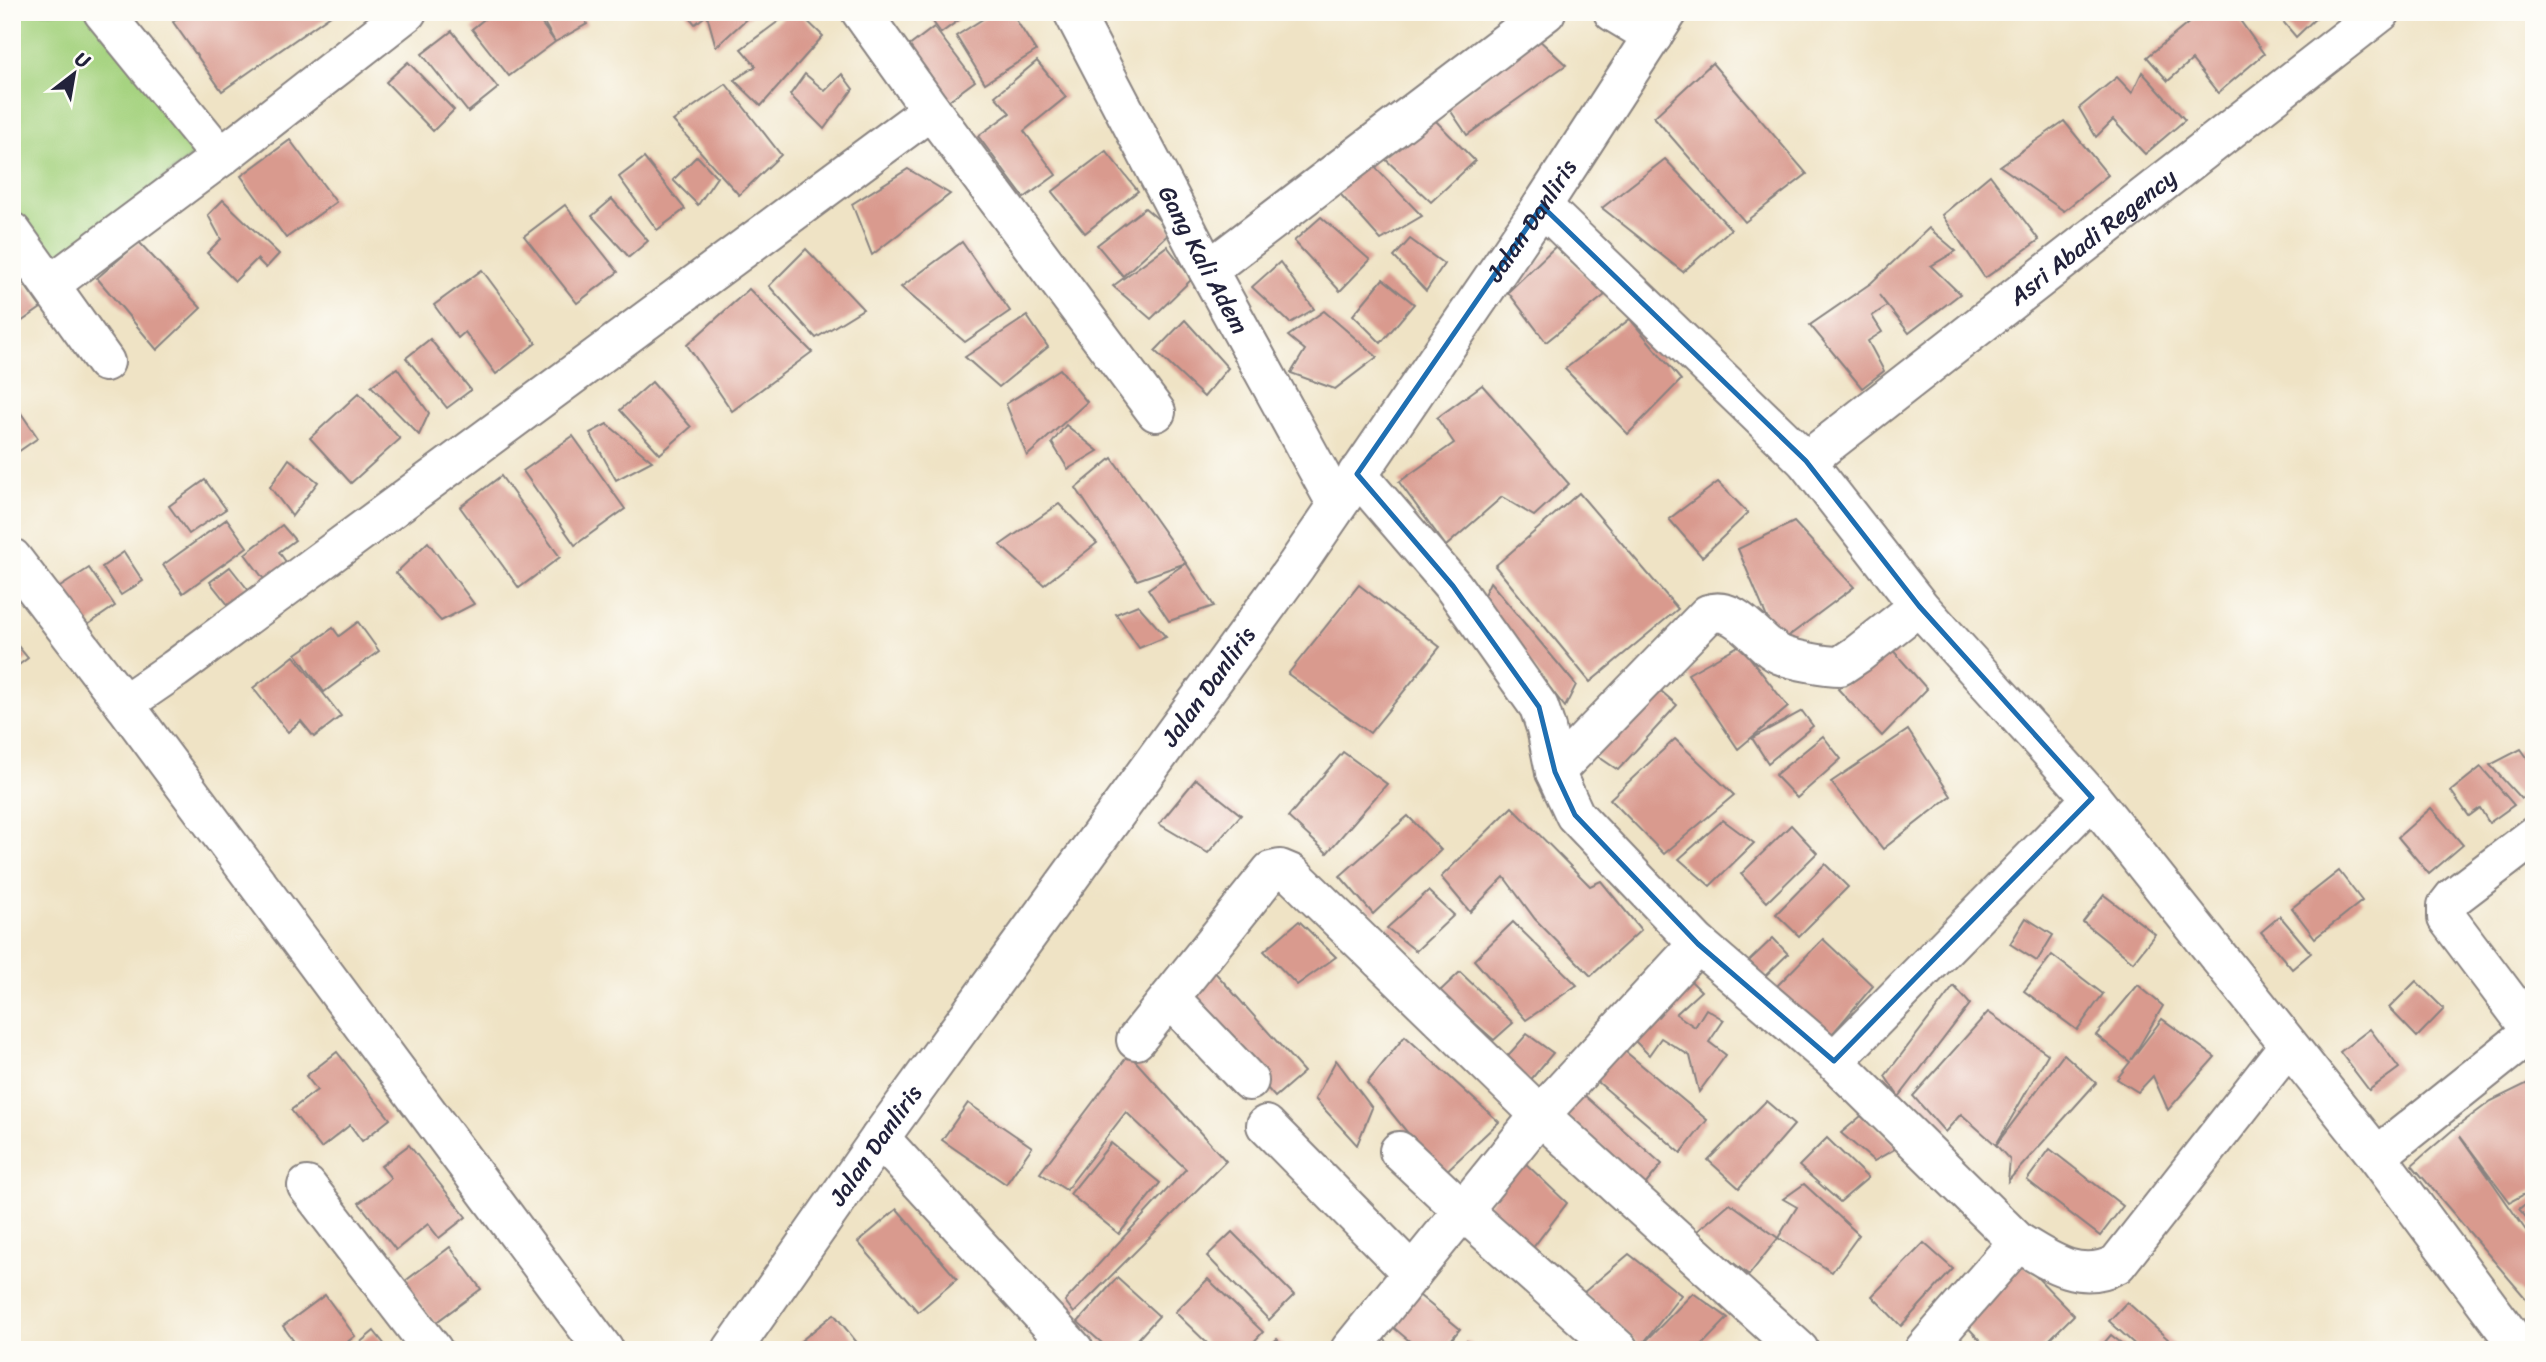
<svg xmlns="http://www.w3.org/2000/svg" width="2546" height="1362" font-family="Sriracha,sans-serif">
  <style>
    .green { fill: #a6d380; stroke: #647a5e; stroke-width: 2 }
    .building { fill: #d99a8e }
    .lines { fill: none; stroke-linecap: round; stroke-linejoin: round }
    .minor-casing { stroke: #888280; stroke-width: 42 }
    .minor { stroke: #fff; stroke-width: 38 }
    .marked { fill: none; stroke: #1f6fb2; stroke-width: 5; stroke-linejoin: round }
    .labels { text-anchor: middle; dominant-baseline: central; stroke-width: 5; stroke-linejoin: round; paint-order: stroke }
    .street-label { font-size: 24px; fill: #22223b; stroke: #fdfcf7 }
  </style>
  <rect width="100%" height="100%" fill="#fdfcf7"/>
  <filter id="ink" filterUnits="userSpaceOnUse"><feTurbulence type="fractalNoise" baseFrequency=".0143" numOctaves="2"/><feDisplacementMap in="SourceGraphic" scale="14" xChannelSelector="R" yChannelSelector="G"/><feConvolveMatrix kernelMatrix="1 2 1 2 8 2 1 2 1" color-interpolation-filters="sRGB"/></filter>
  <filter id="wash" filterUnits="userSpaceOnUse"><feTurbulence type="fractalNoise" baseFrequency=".00686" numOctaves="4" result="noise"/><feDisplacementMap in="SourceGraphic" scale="28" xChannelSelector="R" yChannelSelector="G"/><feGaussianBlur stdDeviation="1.57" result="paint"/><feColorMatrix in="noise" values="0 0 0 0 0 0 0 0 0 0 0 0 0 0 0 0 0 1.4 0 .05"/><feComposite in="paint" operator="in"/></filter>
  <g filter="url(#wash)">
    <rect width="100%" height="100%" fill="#efe3c5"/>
    <polygon class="green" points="12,12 86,12 201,149 52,267 12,213"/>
    <g id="blocks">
      <g class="building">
        <polygon points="187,12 335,12 222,91 173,22"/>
        <polygon points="493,12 533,12 555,42 538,12 581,12 587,24 555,42 509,76 472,29"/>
        <polygon points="685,12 754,12 716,47 707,15 695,24"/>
        <polygon points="791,12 798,12 823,36 761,106 734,80 756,66 741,49"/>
        <polygon points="926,12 970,12 941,33"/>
        <polygon points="994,12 1011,12 1036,51 985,83 956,36"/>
        <polygon points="2202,12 2234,12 2264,54 2218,93 2192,60 2168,81 2147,57"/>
        <polygon points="2275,12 2322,12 2296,37"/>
        <polygon points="934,27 975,81 948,101 908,47"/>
        <polygon points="452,31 498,88 468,112 422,54"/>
        <polygon points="1536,37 1566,65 1467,135 1448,107"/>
        <polygon points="1037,61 1066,97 1024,131 1056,175 1024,198 978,136 1010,113 995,96"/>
        <polygon points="408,62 454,110 433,131 386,82"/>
        <polygon points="1712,63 1807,174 1745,222 1654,117"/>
        <polygon points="2142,72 2185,120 2145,154 2113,120 2096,137 2079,108 2117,77 2132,93"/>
        <polygon points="805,74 825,91 842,74 853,89 824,129 790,95"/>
        <polygon points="726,84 781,155 739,195 673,121"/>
        <polygon points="1433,118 1475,161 1431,202 1382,156"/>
        <polygon points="2064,121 2108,175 2064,211 2000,166"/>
        <polygon points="290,140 336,202 286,238 241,176"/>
        <polygon points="1106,151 1138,191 1085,233 1052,192"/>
        <polygon points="697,156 717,177 698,205 673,180"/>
        <polygon points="644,158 685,209 657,230 619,177"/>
        <polygon points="1665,159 1731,229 1683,272 1602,208"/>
        <polygon points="1368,160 1422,216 1381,240 1335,188"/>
        <polygon points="908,169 950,194 872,255 852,204"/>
        <polygon points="1990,175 2039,240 1985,278 1942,215"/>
        <polygon points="612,199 648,241 629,257 592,216"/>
        <polygon points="223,200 279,254 266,268 257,259 235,281 207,253 221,239 208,215"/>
        <polygon points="565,205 618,272 577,303 524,236"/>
        <polygon points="1145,208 1172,231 1123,276 1097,245"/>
        <polygon points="1321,217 1370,260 1340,291 1294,241"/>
        <polygon points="1929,228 1956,251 1931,266 1960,294 1909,333 1879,295 1887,306 1872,316 1882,332 1868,341 1884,371 1862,388 1810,325 1871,283"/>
        <polygon points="1410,239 1444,264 1426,291 1394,257"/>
        <polygon points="139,242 201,308 157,350 97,278"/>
        <polygon points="962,242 1010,311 965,342 901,287"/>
        <polygon points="1167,246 1192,279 1151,319 1113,286"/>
        <polygon points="1556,246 1605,295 1546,342 1508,292"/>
        <polygon points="806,249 863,309 816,338 769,286"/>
        <polygon points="1280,262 1314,309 1290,323 1252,287"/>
        <polygon points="12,267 41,308 12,328"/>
        <polygon points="482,270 536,343 496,374 465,332 458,338 434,305"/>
        <polygon points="1383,279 1414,304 1381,343 1353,315"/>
        <polygon points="749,289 812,352 732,411 687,345"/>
        <polygon points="1324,311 1377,357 1335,389 1291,373 1305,350 1288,336"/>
        <polygon points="1027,316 1048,347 999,387 965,357"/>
        <polygon points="1630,319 1681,380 1628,434 1565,369"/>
        <polygon points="1185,320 1228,368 1204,397 1155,351"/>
        <polygon points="430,339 471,390 447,408 406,358"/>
        <polygon points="397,368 429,413 419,435 371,386"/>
        <polygon points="1060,369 1087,402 1027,456 1006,404"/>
        <polygon points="652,382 691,427 660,454 620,410"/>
        <polygon points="1482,385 1569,484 1534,516 1502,497 1446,546 1399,482 1454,443 1437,418"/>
        <polygon points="359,393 400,439 351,483 310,438"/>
        <polygon points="12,400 38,438 12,456"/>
        <polygon points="607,424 652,461 616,480 590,433"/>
        <polygon points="1066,425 1098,451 1068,469 1052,443"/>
        <polygon points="573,436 625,509 575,545 523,471"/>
        <polygon points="1112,458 1186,563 1214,606 1169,621 1148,589 1186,563 1137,580 1076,488"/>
        <polygon points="289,459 318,482 292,516 270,487"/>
        <polygon points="501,476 560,557 519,588 460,507"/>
        <polygon points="205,480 226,509 189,534 169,506"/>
        <polygon points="1718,482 1748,513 1702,557 1669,519"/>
        <polygon points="1579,493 1678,609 1590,682 1495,566"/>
        <polygon points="1059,504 1097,543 1044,585 1000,545"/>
        <polygon points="227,519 247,547 183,593 163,565"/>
        <polygon points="1794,522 1854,587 1778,644 1738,549"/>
        <polygon points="282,525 295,540 279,552 291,569 269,586 245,554"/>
        <polygon points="428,542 474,604 441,621 396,573"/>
        <polygon points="124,552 143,581 121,595 102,567"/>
        <polygon points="230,567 253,596 233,611 210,582"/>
        <polygon points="89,568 115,606 83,628 57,589"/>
        <polygon points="1490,582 1576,685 1565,707 1481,601"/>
        <polygon points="1359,585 1440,647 1370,733 1288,674"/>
        <polygon points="1138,605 1166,637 1139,648 1116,614"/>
        <polygon points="358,622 379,651 324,692 296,654 333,628 339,636"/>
        <polygon points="12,639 28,658 12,670"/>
        <polygon points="1740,645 1788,707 1738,749 1688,674"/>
        <polygon points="1890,647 1927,689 1882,736 1838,689"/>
        <polygon points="294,656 341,716 314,737 301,721 288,732 253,688"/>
        <polygon points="1661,691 1677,705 1618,770 1596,755"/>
        <polygon points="1802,711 1813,726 1768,763 1752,738"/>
        <polygon points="1908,730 1951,796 1883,849 1831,782"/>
        <polygon points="1823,736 1841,759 1797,798 1775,775"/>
        <polygon points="1675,739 1734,795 1664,854 1610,799"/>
        <polygon points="2521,749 2534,767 2534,770 2528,775 2534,791 2521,799 2490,765"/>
        <polygon points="1343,752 1387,784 1327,853 1288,817"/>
        <polygon points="2481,767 2514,805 2489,823 2480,808 2469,816 2451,791"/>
        <polygon points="1196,779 1241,815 1208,853 1159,824"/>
        <polygon points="1512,807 1590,886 1601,881 1641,930 1591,976 1535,919 1504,877 1470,912 1441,877"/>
        <polygon points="2431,808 2463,845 2429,874 2398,837"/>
        <polygon points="1408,816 1441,850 1373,914 1340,876"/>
        <polygon points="1723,820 1754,843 1710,886 1679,859"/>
        <polygon points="1791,825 1817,853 1767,902 1741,874"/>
        <polygon points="1825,864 1848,887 1799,936 1776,914"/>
        <polygon points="2339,871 2362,901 2315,938 2292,908"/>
        <polygon points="1428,891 1454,915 1416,951 1387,928"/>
        <polygon points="2104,895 2155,934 2133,962 2083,922"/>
        <polygon points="2280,916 2311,953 2292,969 2261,932"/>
        <polygon points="2026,918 2053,935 2037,961 2010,944"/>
        <polygon points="1299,921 1336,957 1297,985 1264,951"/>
        <polygon points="1513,922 1577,985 1526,1020 1474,960"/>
        <polygon points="1773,938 1788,954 1764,977 1749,961"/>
        <polygon points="1823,939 1873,986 1827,1040 1774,989"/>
        <polygon points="2052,955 2103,994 2077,1030 2024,991"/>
        <polygon points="1212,969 1304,1072 1275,1097 1185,995"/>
        <polygon points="1460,972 1513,1023 1494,1040 1439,992"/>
        <polygon points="1688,978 1701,991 1676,1014 1695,1027 1706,1009 1724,1020 1709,1042 1726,1055 1699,1092 1690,1056 1661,1038 1649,1055 1632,1038"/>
        <polygon points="2416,981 2444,1009 2417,1037 2389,1008"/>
        <polygon points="2138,985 2163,1006 2131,1060 2162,1019 2215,1057 2168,1110 2153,1076 2138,1092 2117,1079 2130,1062 2096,1035"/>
        <polygon points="1954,986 1970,1004 1899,1097 1885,1076"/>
        <polygon points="1988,1012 2048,1054 1996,1145 1961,1114 1945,1132 1913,1096"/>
        <polygon points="2370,1029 2399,1068 2369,1090 2340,1052"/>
        <polygon points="1527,1034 1553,1053 1529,1082 1504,1060"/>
        <polygon points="1405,1036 1499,1122 1442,1175 1367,1083"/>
        <polygon points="1620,1047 1707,1120 1681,1153 1591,1076"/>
        <polygon points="337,1052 390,1119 362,1141 350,1125 321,1148 291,1110 317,1090 306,1076"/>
        <polygon points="1129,1054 1226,1161 1074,1313 1065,1301 1186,1169 1126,1112 1066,1190 1040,1173"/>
        <polygon points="2064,1054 2096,1083 2008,1181 2010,1160 1996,1145"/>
        <polygon points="1336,1060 1372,1108 1357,1145 1315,1099"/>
        <polygon points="2534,1080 2534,1189 2510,1202 2460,1136 2534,1242 2534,1308 2412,1165 2455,1128 2491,1101"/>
        <polygon points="1583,1094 1662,1164 1645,1185 1563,1113"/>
        <polygon points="1766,1101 1794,1125 1739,1188 1708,1160"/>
        <polygon points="968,1103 1032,1147 1006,1184 942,1140"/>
        <polygon points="1861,1116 1898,1147 1874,1161 1841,1133"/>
        <polygon points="1827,1138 1868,1178 1840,1202 1799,1166"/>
        <polygon points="1111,1143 1160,1183 1119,1234 1070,1194"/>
        <polygon points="409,1145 466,1217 439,1238 428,1224 396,1250 359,1203 391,1178 381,1166"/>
        <polygon points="2050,1149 2123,1206 2100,1236 2027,1180"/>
        <polygon points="1522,1160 1567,1203 1532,1249 1487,1206"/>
        <polygon points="1804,1184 1859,1235 1832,1272 1778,1238 1797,1207 1783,1199"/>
        <polygon points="2534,1197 2534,1227 2519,1209"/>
        <polygon points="1730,1203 1778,1238 1749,1275 1695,1233"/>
        <polygon points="897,1209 957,1279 918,1312 858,1242"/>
        <polygon points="1232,1232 1294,1295 1269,1320 1207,1256"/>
        <polygon points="1924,1243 1953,1269 1901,1326 1872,1296"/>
        <polygon points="450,1247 481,1289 435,1323 404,1282"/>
        <polygon points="1629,1254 1681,1295 1641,1346 1583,1293"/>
        <polygon points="2024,1264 2074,1315 2039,1350 1989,1350 1962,1321"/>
        <polygon points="1117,1278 1159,1316 1128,1350 1110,1350 1078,1322"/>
        <polygon points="1208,1279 1263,1332 1246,1350 1202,1350 1208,1344 1175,1312"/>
        <polygon points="1414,1291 1460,1329 1443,1350 1420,1350 1387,1322"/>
        <polygon points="1693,1293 1728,1318 1697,1350 1648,1350 1641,1346"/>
        <polygon points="325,1295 355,1336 337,1350 300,1350 283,1326"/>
        <polygon points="2127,1302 2180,1350 2141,1350 2109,1321"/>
        <polygon points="834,1314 863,1350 800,1350 796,1345"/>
        <polygon points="374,1331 389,1350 351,1350"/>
        <polygon points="2111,1335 2130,1350 2098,1350"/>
        <polygon points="1381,1337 1397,1350 1370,1350"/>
        <polygon points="1277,1339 1287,1350 1265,1350"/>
        <polygon points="1952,1340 1963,1350 1943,1350"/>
        <polygon points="1467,1341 1480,1350 1461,1350"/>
      </g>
    </g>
  </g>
  <g filter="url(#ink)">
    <use href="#blocks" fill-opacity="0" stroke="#888280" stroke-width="2"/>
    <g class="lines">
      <defs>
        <g id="minor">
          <polyline points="103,12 221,157"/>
          <path id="s1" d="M 1073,12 L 1208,270 L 1337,505"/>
          <polyline points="1613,12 1653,36"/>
          <polyline points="931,110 1156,412"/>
          <polyline points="1542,206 1806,461 1919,606 2092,798 2377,1156 2521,1350"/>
          <polyline points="12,232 105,362"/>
          <polyline points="1208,270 1546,12"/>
          <polyline points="51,284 221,157 407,12"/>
          <path id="s2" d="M 1806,461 L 2381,12"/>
          <polyline points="1357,474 1453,586 1539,707 1546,728 1555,772 1575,815 1698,944 1834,1061 2018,1242 1924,1350"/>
          <polyline points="12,558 124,704 604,1350"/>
          <polyline points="124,704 175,669 931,110 861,12"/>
          <path d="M 1555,772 L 1708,614 C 1738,604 1757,644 1781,655 C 1793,660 1826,666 1840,666 L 1858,654 L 1919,606"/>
          <polyline points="2534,836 2454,897 2447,906 2447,918 2534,1034"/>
          <polyline points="1170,998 1249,1081"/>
          <polyline points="1136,1040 1271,871 1280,869 1292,874 1540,1115 1799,1350"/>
          <polyline points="1834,1061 2092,798"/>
          <polyline points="1266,1125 1412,1273"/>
          <polyline points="880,1138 1074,1350"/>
          <polyline points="1399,1151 1463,1211 1619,1350"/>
          <polyline points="2377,1156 2532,1032"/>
          <polyline points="307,1186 433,1350"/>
          <path d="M 2018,1242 C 2050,1262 2080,1283 2117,1264 L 2288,1046"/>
          <path id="s3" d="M 732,1350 L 880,1138 L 1296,566 L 1542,206 L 1668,12"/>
          <polyline points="1350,1350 1540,1115 1698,944"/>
        </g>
      </defs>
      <use href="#minor" class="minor-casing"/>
      <use href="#minor" class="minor"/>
    </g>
  </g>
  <path class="marked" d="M 1542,206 L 1806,461 L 1919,606 L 2092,798 L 1834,1061 L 1698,944 L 1575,815 L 1555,772 L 1539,707 L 1453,586 L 1357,474 Z"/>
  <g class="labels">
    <g class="street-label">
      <text stroke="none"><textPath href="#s3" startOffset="1384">Jalan Danliris</textPath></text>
      <text stroke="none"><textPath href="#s2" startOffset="364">Asri Abadi Regency</textPath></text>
      <text stroke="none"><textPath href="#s1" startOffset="280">Gang Kali Adem</textPath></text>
      <text stroke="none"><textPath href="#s3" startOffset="817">Jalan Danliris</textPath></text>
      <text stroke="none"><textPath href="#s3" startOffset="250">Jalan Danliris</textPath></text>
    </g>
  </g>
  <rect width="2546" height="1362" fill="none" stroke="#fdfcf7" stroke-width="42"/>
  <g transform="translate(74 74) rotate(31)" stroke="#fdfcf7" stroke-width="5" paint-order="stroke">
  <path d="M0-5L12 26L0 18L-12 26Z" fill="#22223b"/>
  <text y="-10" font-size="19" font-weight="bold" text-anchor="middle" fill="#22223b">U</text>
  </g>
</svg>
